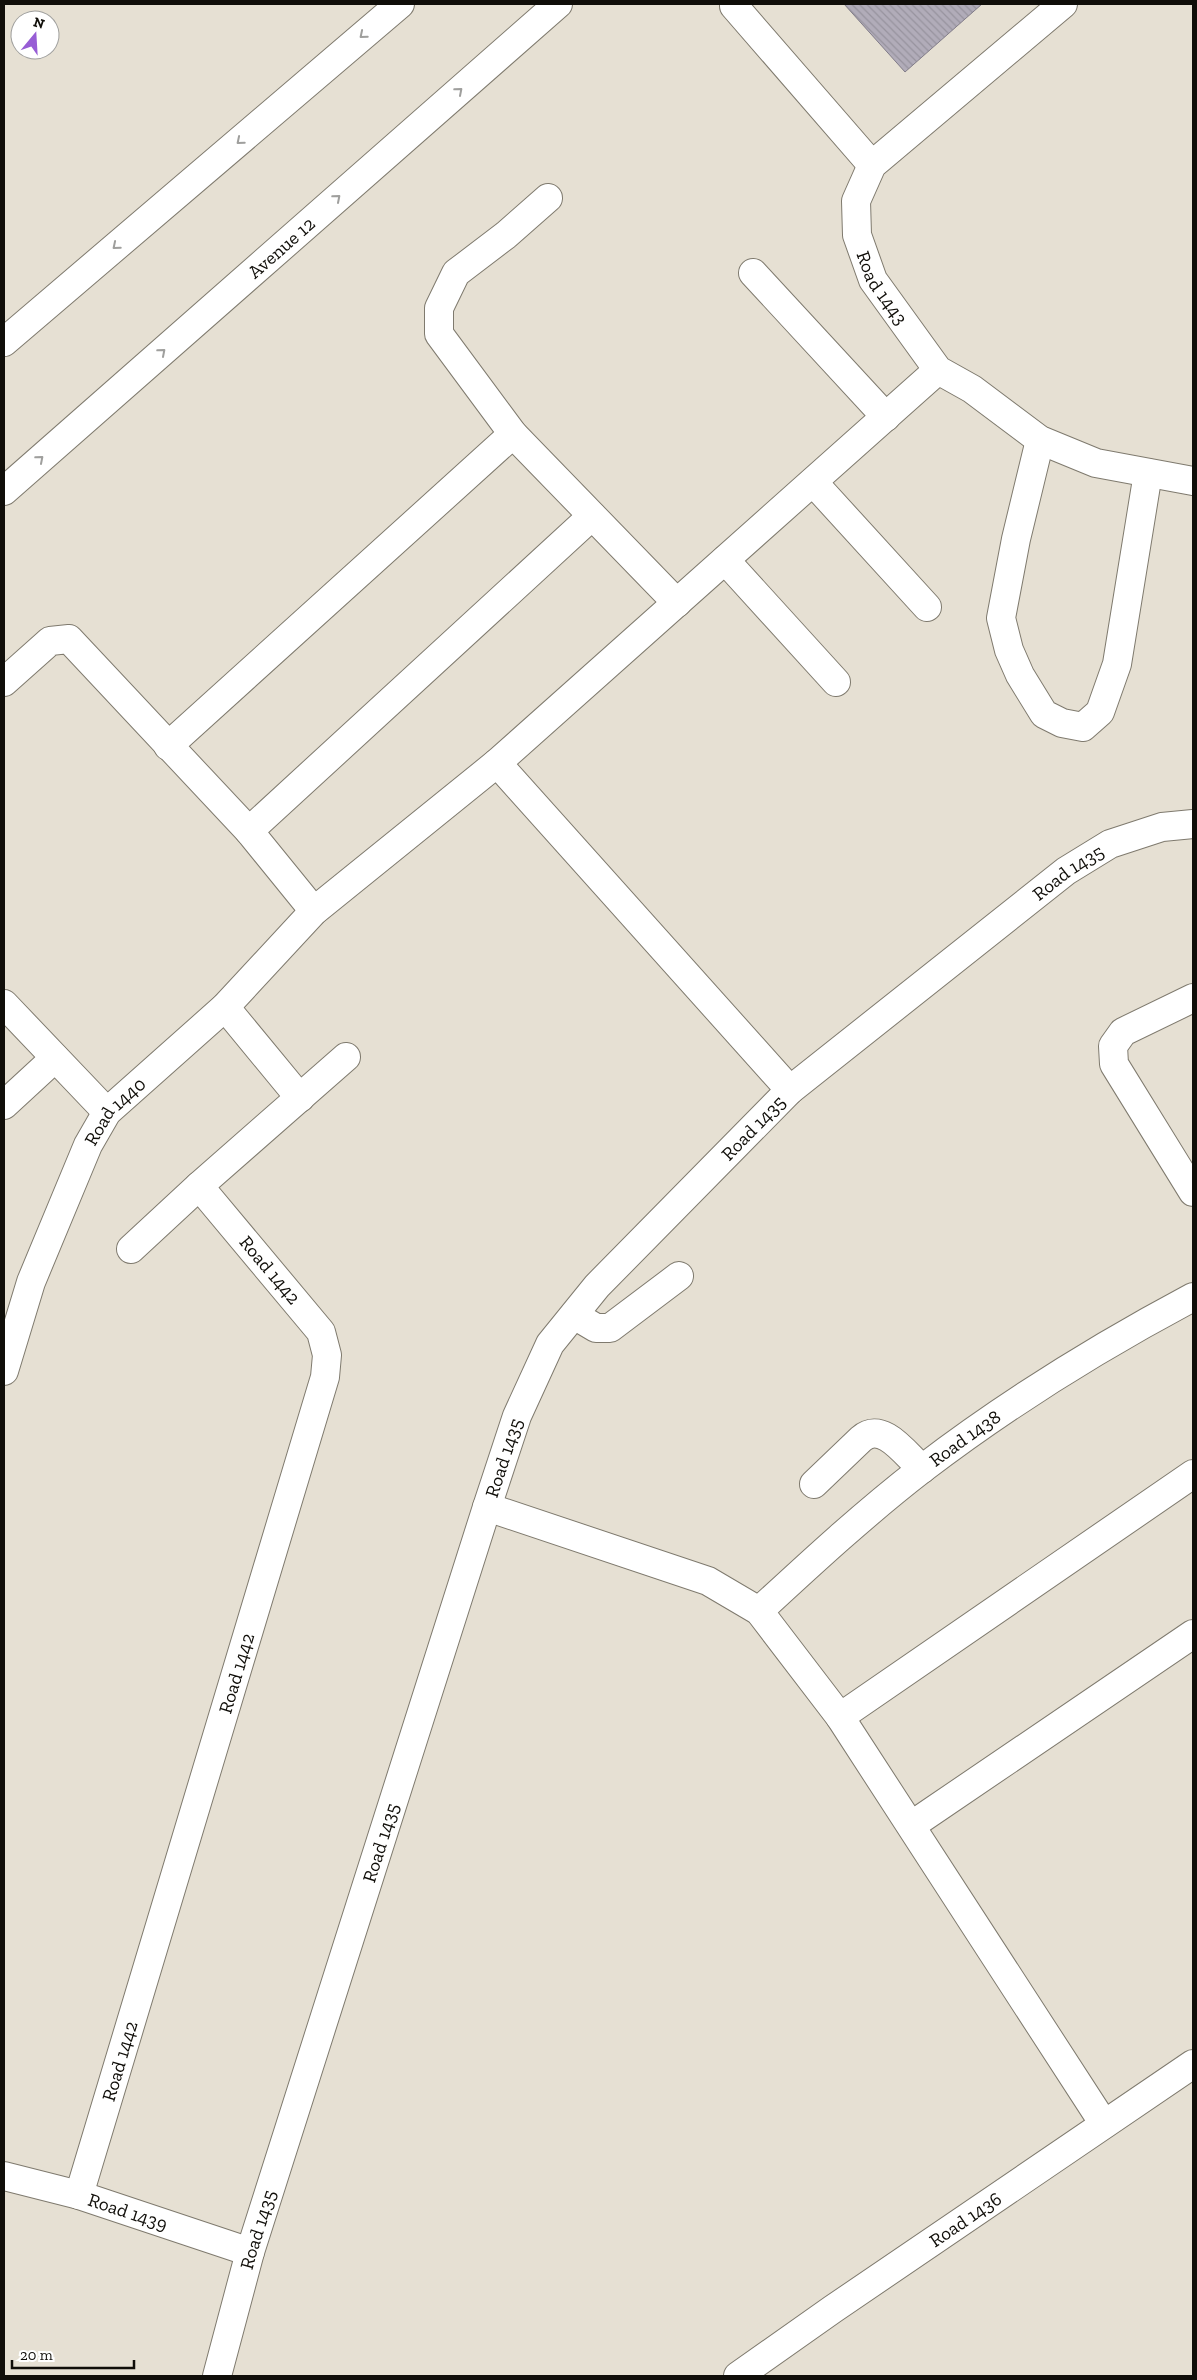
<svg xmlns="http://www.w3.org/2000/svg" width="1197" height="2380" font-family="'Zilla Slab',serif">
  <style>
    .building { fill: url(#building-back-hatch); stroke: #827d89 }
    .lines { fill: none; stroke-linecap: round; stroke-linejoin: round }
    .minor-casing { stroke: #7f7a6e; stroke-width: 30 }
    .minor { stroke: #fff; stroke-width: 28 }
    .oneway { stroke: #9f9f9d }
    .labels { text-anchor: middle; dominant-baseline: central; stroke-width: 4; stroke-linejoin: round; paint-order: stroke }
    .street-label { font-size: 19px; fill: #100e09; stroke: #fff }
  </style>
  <defs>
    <pattern id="building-back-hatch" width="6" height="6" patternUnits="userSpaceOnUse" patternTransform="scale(1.25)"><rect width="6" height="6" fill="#b1acb9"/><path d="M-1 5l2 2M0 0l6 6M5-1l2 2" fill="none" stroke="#97939e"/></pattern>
  </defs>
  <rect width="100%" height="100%" fill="#e6e0d3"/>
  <polygon class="building" points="844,4 982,4 905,72"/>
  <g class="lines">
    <defs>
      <g id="minor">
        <path id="s1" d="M 1063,4 L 872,165 L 856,201 L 857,235 L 873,280 L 938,370 L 972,389 L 1040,440 L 1096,463 L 1193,481"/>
        <polyline points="734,6 872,165"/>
        <polyline points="548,198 506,235 456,273 439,308 439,334 513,434 677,603"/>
        <polyline points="753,273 886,417"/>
        <polyline points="4,342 400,4"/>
        <polyline points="1040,440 1016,539 1001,618 1009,650 1020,675 1044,714 1062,723 1083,727 1100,712 1117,664 1148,473"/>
        <polyline points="813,482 927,607"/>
        <path id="s2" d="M 4,491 L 558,4"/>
        <polyline points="725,560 836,682"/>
        <polyline points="4,682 50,641 69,639 249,831 314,911"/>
        <polyline points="168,746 513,434"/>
        <polyline points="497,763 790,1090"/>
        <polyline points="249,831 592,516"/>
        <polyline points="1193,998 1123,1032 1113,1046 1114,1064 1193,1192"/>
        <polyline points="4,1004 107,1112"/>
        <polyline points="225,1007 300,1098"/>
        <polyline points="4,1105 55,1058"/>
        <polyline points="131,1249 199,1186 346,1057"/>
        <polyline points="574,1315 596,1328 610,1328 679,1276"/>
        <path id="s3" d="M 4,1371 L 31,1282 L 88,1145 L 107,1112 L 225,1007 L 314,911 L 497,763 L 938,370"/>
        <path d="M 814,1484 L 861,1439 C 883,1420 906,1455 922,1469"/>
        <polyline points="487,1507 708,1581 759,1611 840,1717 1104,2124"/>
        <path id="s4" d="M 759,1611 C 812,1562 865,1513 922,1469 C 1007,1404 1099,1347 1193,1297"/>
        <polyline points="840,1717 1193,1474"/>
        <polyline points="912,1825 1193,1634"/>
        <path id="s5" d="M 4,2176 L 79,2195 L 250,2252"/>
        <path id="s6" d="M 79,2195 L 325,1377 L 327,1355 L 321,1332 L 199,1186"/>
        <path id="s7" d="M 217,2376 L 250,2252 L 487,1507 L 517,1416 L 550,1344 L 597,1286 L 790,1090 L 1066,871 L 1110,844 L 1162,827 L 1193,824"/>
        <path id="s8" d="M 738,2376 L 833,2309 L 1193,2064"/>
      </g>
    </defs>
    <use href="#minor" class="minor-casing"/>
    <use href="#minor" class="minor"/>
  </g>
  <defs><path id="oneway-chevron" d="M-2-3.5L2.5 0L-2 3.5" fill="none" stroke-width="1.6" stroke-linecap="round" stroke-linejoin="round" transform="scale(1.25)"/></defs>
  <g class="oneway">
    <use href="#oneway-chevron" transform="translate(363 35) rotate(140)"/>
    <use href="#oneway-chevron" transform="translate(459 91) rotate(-41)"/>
    <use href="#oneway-chevron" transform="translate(240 141) rotate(140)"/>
    <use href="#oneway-chevron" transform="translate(337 198) rotate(-41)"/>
    <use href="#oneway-chevron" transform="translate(116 246) rotate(140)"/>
    <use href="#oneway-chevron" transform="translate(162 352) rotate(-41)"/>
    <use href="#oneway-chevron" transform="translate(40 459) rotate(-41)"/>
  </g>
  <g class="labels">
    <g class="street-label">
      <text stroke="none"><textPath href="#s2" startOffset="369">Avenue 12</textPath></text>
      <text stroke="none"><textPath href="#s1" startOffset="382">Road 1443</textPath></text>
      <text stroke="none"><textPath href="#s7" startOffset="1788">Road 1435</textPath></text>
      <text stroke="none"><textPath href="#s3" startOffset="285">Road 1440</textPath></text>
      <text stroke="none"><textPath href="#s7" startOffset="1382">Road 1435</textPath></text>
      <text transform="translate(270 1270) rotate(50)">Road 1442</text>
      <text stroke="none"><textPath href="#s4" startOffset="269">Road 1438</textPath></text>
      <text stroke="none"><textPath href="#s7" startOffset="962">Road 1435</textPath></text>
      <text stroke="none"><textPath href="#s6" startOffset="545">Road 1442</textPath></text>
      <text stroke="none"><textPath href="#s7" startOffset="558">Road 1435</textPath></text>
      <text stroke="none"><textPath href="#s6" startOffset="140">Road 1442</textPath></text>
      <text stroke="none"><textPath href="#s5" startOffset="129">Road 1439</textPath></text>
      <text stroke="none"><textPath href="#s8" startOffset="276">Road 1436</textPath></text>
      <text stroke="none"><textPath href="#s7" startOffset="152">Road 1435</textPath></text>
    </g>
  </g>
  <rect width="1197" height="2380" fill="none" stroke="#100e09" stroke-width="10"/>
  <g transform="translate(35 35) rotate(18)"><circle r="24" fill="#ffffff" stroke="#9f9f9d"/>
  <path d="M0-4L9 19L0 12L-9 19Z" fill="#975dd5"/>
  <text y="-8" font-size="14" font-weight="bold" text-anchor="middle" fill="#100e09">N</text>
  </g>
  <path d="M12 2360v8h122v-8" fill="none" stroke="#100e09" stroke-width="2.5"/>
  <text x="20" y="2360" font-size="15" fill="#100e09" stroke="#ffffff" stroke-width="4" paint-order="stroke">20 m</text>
</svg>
